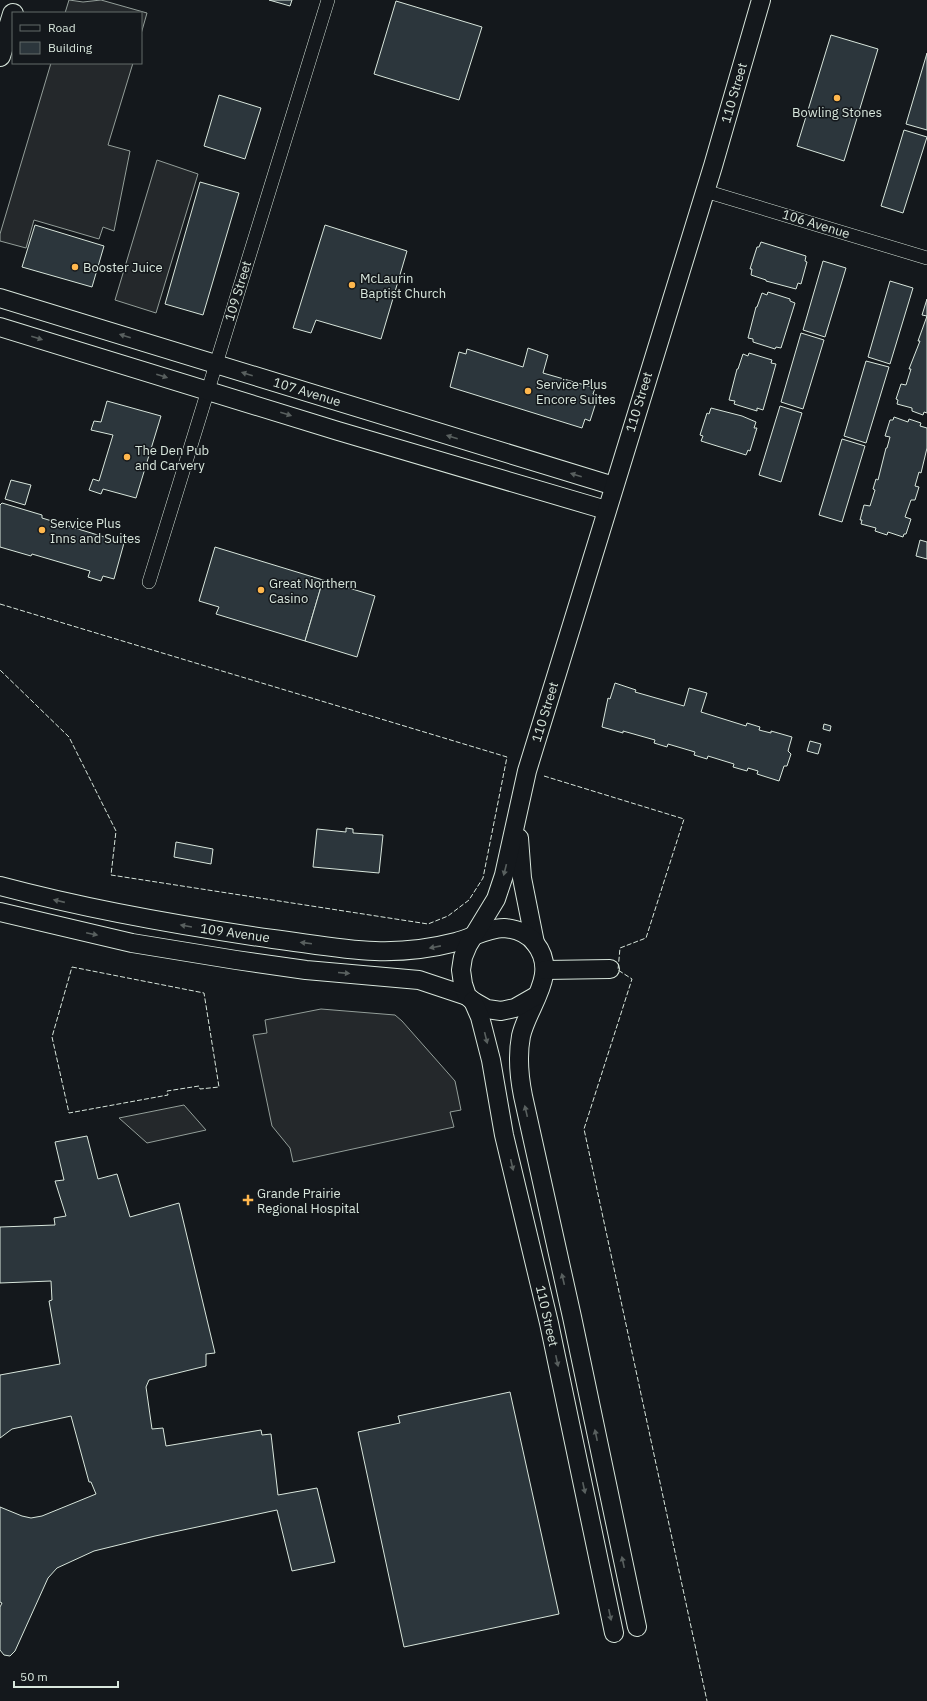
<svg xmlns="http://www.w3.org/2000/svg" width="927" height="1701" font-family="'IBM Plex Sans',sans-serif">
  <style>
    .parking { fill: #24282b; stroke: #939e99 }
    .building { fill: #2c363c; stroke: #d8e6dc }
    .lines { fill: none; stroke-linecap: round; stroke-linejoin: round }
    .street-casing { stroke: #d8e6dc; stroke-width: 14 }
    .secondary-casing { stroke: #d8e6dc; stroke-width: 20 }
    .primary-casing { stroke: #d8e6dc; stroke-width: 22 }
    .street { stroke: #14181c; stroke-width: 13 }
    .secondary { stroke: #14181c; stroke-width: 18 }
    .primary { stroke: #14181c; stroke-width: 20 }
    .fence { stroke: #d8e6dc; stroke-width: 1; stroke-dasharray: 5 2; stroke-linecap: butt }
    .oneway { fill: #59605f }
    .poi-dot { fill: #ffb74d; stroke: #14181c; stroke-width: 1.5 }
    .labels { text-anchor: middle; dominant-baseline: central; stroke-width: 3; stroke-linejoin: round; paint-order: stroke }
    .street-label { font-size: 13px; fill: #d8e6dc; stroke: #14181c }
    .poi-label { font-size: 13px; fill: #d8e6dc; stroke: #14181c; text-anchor: start }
  </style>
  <rect width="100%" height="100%" fill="#14181c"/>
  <g class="parking">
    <polygon points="69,0 83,2 101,0 147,13 141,34 141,13 65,13"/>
    <polygon points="51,63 133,63 108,145 130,151 114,231 103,227 99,239 34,220 26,248 0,241 0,234"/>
    <polygon points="157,160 198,174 156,313 115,300"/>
    <polygon points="321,1009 395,1015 402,1021 455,1081 461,1110 450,1112 454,1127 293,1162 290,1148 272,1126 253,1035 267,1033 265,1020"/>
    <polygon points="184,1105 206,1130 147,1143 119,1118"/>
  </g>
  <g class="building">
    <polygon points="269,0 292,0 290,6"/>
    <polygon points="396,1 482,27 459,100 374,74"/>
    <polygon points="831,35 878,49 844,161 797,146"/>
    <polygon points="927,53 927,130 906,124"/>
    <polygon points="219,95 261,108 245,159 204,146"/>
    <polygon points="904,130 927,137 903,213 881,206"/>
    <polygon points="200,182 239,193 203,315 165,304"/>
    <polygon points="35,225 104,246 92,287 22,267"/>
    <polygon points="325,225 407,251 381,339 316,320 311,333 293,328"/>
    <polygon points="761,242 806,256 805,261 807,262 801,284 798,283 796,289 766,281 766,280 751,275 752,269 750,269 757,247 759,247"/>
    <polygon points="823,261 846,268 825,337 803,330"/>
    <polygon points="890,281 913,288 890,364 868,357"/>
    <polygon points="768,292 790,299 790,301 795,303 781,348 776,347 775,349 753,342 753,339 748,338 756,307 757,307 762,293 767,295"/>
    <polygon points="927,299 927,413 924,412 923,415 912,411 912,408 897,404 898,400 896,399 901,384 906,385 911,369 909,369 920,341 918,341 927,316 922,315"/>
    <polygon points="801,333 824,340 803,409 781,402"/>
    <polygon points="528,348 548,355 543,373 595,388 593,394 598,396 590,421 585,419 582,428 450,387 459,352 466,354 467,349 523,367"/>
    <polygon points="749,353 772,360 771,363 776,364 763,410 757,408 757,411 734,404 735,401 729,400 737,369 738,369 743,354 748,356"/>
    <polygon points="866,361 889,367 866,443 844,436"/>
    <polygon points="107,401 161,416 136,498 103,489 101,494 89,490 93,479 99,481 113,435 91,430 94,421 101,422"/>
    <polygon points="780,406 802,413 781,482 759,475"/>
    <polygon points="711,408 742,416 756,422 754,428 757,428 750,451 748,450 746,455 701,441 703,436 700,435 707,413 709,414"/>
    <polygon points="894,417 908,422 909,419 921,423 920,426 927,428 927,448 921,473 919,472 915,486 919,487 915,500 911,500 905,517 911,519 906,534 904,534 903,537 888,532 887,535 875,531 876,528 861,524 862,520 860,520 864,505 870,506 875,490 873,489 876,479 878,480 886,448 887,448 890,437 885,436 890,420 893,420"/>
    <polygon points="842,439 865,446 842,522 819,515"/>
    <polygon points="11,480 31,485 25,505 5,499"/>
    <polygon points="2,503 42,515 42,518 124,543 114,579 103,576 101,581 88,577 90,571 32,554 31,556 0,547 0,505"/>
    <polygon points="920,540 927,542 927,559 916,556"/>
    <polygon points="215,547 323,580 305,641 216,614 219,607 199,601"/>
    <polygon points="323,580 375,596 357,657 305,641"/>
    <polygon points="615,683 636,690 635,692 684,706 689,688 707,693 701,712 746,726 747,723 760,727 759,730 771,733 771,731 792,737 788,751 791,754 787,766 784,766 779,781 757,774 758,771 748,768 747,771 733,767 734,764 708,756 707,759 694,755 695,752 668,744 667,747 654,743 655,740 623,731 623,733 602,727 608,698 610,699"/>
    <polygon points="824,724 831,726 830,731 823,729"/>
    <polygon points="810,741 821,744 818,754 807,751"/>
    <polygon points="346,828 353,829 353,833 383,835 379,873 313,867 317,829 346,832"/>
    <polygon points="176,842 213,849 211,864 174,857"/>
    <polygon points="87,1136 98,1179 117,1174 130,1217 179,1203 215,1353 206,1354 206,1366 149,1380 146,1387 152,1429 163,1428 166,1446 261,1430 262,1435 271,1434 278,1495 317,1488 335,1562 292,1571 277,1510 155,1536 94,1551 57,1568 48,1578 15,1651 10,1656 4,1655 0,1650 0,1607 2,1603 0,1602 0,1507 22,1516 31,1518 42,1516 96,1494 91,1482 89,1482 71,1416 12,1429 0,1438 0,1375 60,1364 49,1301 52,1300 51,1281 0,1283 0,1227 55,1225 54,1218 66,1216 55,1181 64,1180 55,1142"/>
    <polygon points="510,1392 559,1614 404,1647 358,1432 400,1423 398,1416"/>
  </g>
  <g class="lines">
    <defs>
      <g id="street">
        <polyline points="705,191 927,258"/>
        <polyline points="149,582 328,0"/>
      </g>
      <g id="secondary">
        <polyline points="0,298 614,486"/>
        <polyline points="0,327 338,431 606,510"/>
        <polyline points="519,838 522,878 535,943"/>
        <path d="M 0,886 C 90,910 181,926 273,939 C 306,943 341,950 375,951 C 403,952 429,949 456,942 C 471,938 488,928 504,928 C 516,929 528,934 535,943 C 560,974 528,1005 521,1036 C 517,1057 519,1076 523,1096 L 572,1317 L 637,1627"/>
        <polyline points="0,912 132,943 236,960 306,970 419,980 467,996"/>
        <polyline points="545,970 610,969"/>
        <polyline points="536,996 515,1008 501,1011 487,1009 473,1001 467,996 463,984 461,970 463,957 468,945 496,899 504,875 527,771 713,166 761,0"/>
        <polyline points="473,1001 480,1017 491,1060 504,1135 549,1323 614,1633"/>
      </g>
      <polyline id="primary" points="0,56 13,14"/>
    </defs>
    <use href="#street" class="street-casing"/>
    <use href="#secondary" class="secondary-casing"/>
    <use href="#primary" class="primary-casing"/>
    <use href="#street" class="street"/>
    <use href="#secondary" class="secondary"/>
    <use href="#primary" class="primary"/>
    <g class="fence">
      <polyline points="0,604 507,757 483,878 469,900 448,916 428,924 111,875 116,831 69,737 0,670"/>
      <polyline points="544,776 684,819 646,938 620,948 618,970 632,979 584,1129 707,1701"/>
      <polygon points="72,967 204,993 219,1087 200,1089 199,1086 167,1091 168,1095 69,1113 52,1037"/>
    </g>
  </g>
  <defs><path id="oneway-solid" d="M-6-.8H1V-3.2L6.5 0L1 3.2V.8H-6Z"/></defs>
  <g class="oneway">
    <use href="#oneway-solid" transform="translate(125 336) rotate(-163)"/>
    <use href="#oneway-solid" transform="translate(37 338) rotate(17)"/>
    <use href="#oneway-solid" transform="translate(247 374) rotate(-163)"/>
    <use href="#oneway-solid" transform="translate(162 376) rotate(17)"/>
    <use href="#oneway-solid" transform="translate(286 414) rotate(17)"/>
    <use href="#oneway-solid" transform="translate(452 437) rotate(-163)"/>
    <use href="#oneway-solid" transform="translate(576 475) rotate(-163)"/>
    <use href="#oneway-solid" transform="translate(505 870) rotate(104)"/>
    <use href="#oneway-solid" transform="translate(59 901) rotate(-167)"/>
    <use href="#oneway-solid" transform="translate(186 926) rotate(-170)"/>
    <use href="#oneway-solid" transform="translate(92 934) rotate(12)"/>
    <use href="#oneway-solid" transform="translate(306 943) rotate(-173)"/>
    <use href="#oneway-solid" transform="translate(435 947) rotate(169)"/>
    <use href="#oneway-solid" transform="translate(344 973) rotate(5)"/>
    <use href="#oneway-solid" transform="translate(486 1038) rotate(76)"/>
    <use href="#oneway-solid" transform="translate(526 1111) rotate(-103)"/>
    <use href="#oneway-solid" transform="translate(512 1165) rotate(77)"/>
    <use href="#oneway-solid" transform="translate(563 1279) rotate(-103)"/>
    <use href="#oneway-solid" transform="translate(557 1361) rotate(78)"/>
    <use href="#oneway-solid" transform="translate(596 1435) rotate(-102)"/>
    <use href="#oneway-solid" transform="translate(584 1488) rotate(78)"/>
    <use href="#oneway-solid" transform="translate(623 1562) rotate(-102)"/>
    <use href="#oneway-solid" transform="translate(610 1615) rotate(78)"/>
  </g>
  <g class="poi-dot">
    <circle cx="837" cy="98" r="4"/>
    <circle cx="75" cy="267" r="4"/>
    <circle cx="352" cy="285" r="4"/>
    <circle cx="528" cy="391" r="4"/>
    <circle cx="127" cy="457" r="4"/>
    <circle cx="42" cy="530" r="4"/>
    <circle cx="261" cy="590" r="4"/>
    <path d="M246 1194h4v4h4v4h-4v4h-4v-4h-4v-4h4z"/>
  </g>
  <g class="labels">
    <g class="street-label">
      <text transform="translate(734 93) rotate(-74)">110 Street</text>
      <text transform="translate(816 224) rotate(17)">106 Avenue</text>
      <text transform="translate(238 291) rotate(-73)">109 Street</text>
      <text transform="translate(307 392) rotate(17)">107 Avenue</text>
      <text transform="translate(639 402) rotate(-73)">110 Street</text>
      <text transform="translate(545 712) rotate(-73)">110 Street</text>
      <text transform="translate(235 933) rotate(8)">109 Avenue</text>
      <text transform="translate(547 1316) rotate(77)">110 Street</text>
    </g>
    <g class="poi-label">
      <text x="837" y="112" text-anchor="middle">Bowling Stones</text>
      <text x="83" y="267">Booster Juice</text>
      <text x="360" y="278">McLaurin<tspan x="360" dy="15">Baptist Church</tspan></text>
      <text x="536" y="384">Service Plus<tspan x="536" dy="15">Encore Suites</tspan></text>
      <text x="135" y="450">The Den Pub<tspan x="135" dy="15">and Carvery</tspan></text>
      <text x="50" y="523">Service Plus<tspan x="50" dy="15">Inns and Suites</tspan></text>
      <text x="269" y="583">Great Northern<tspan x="269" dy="15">Casino</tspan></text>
      <text x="257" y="1193">Grande Prairie<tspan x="257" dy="15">Regional Hospital</tspan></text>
    </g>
  </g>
  <rect x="12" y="12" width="130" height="52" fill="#14181c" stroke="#626a69"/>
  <rect x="20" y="25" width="20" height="6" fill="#14181c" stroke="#626a69"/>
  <text x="48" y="32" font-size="12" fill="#d8e6dc">Road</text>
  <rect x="20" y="42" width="20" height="12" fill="#2c363c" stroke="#626a69"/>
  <text x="48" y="52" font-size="12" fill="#d8e6dc">Building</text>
  <path d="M14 1681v6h104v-6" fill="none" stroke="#d8e6dc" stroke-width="2"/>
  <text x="20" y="1681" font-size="12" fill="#d8e6dc" stroke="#14181c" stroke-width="3" paint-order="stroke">50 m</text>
</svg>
